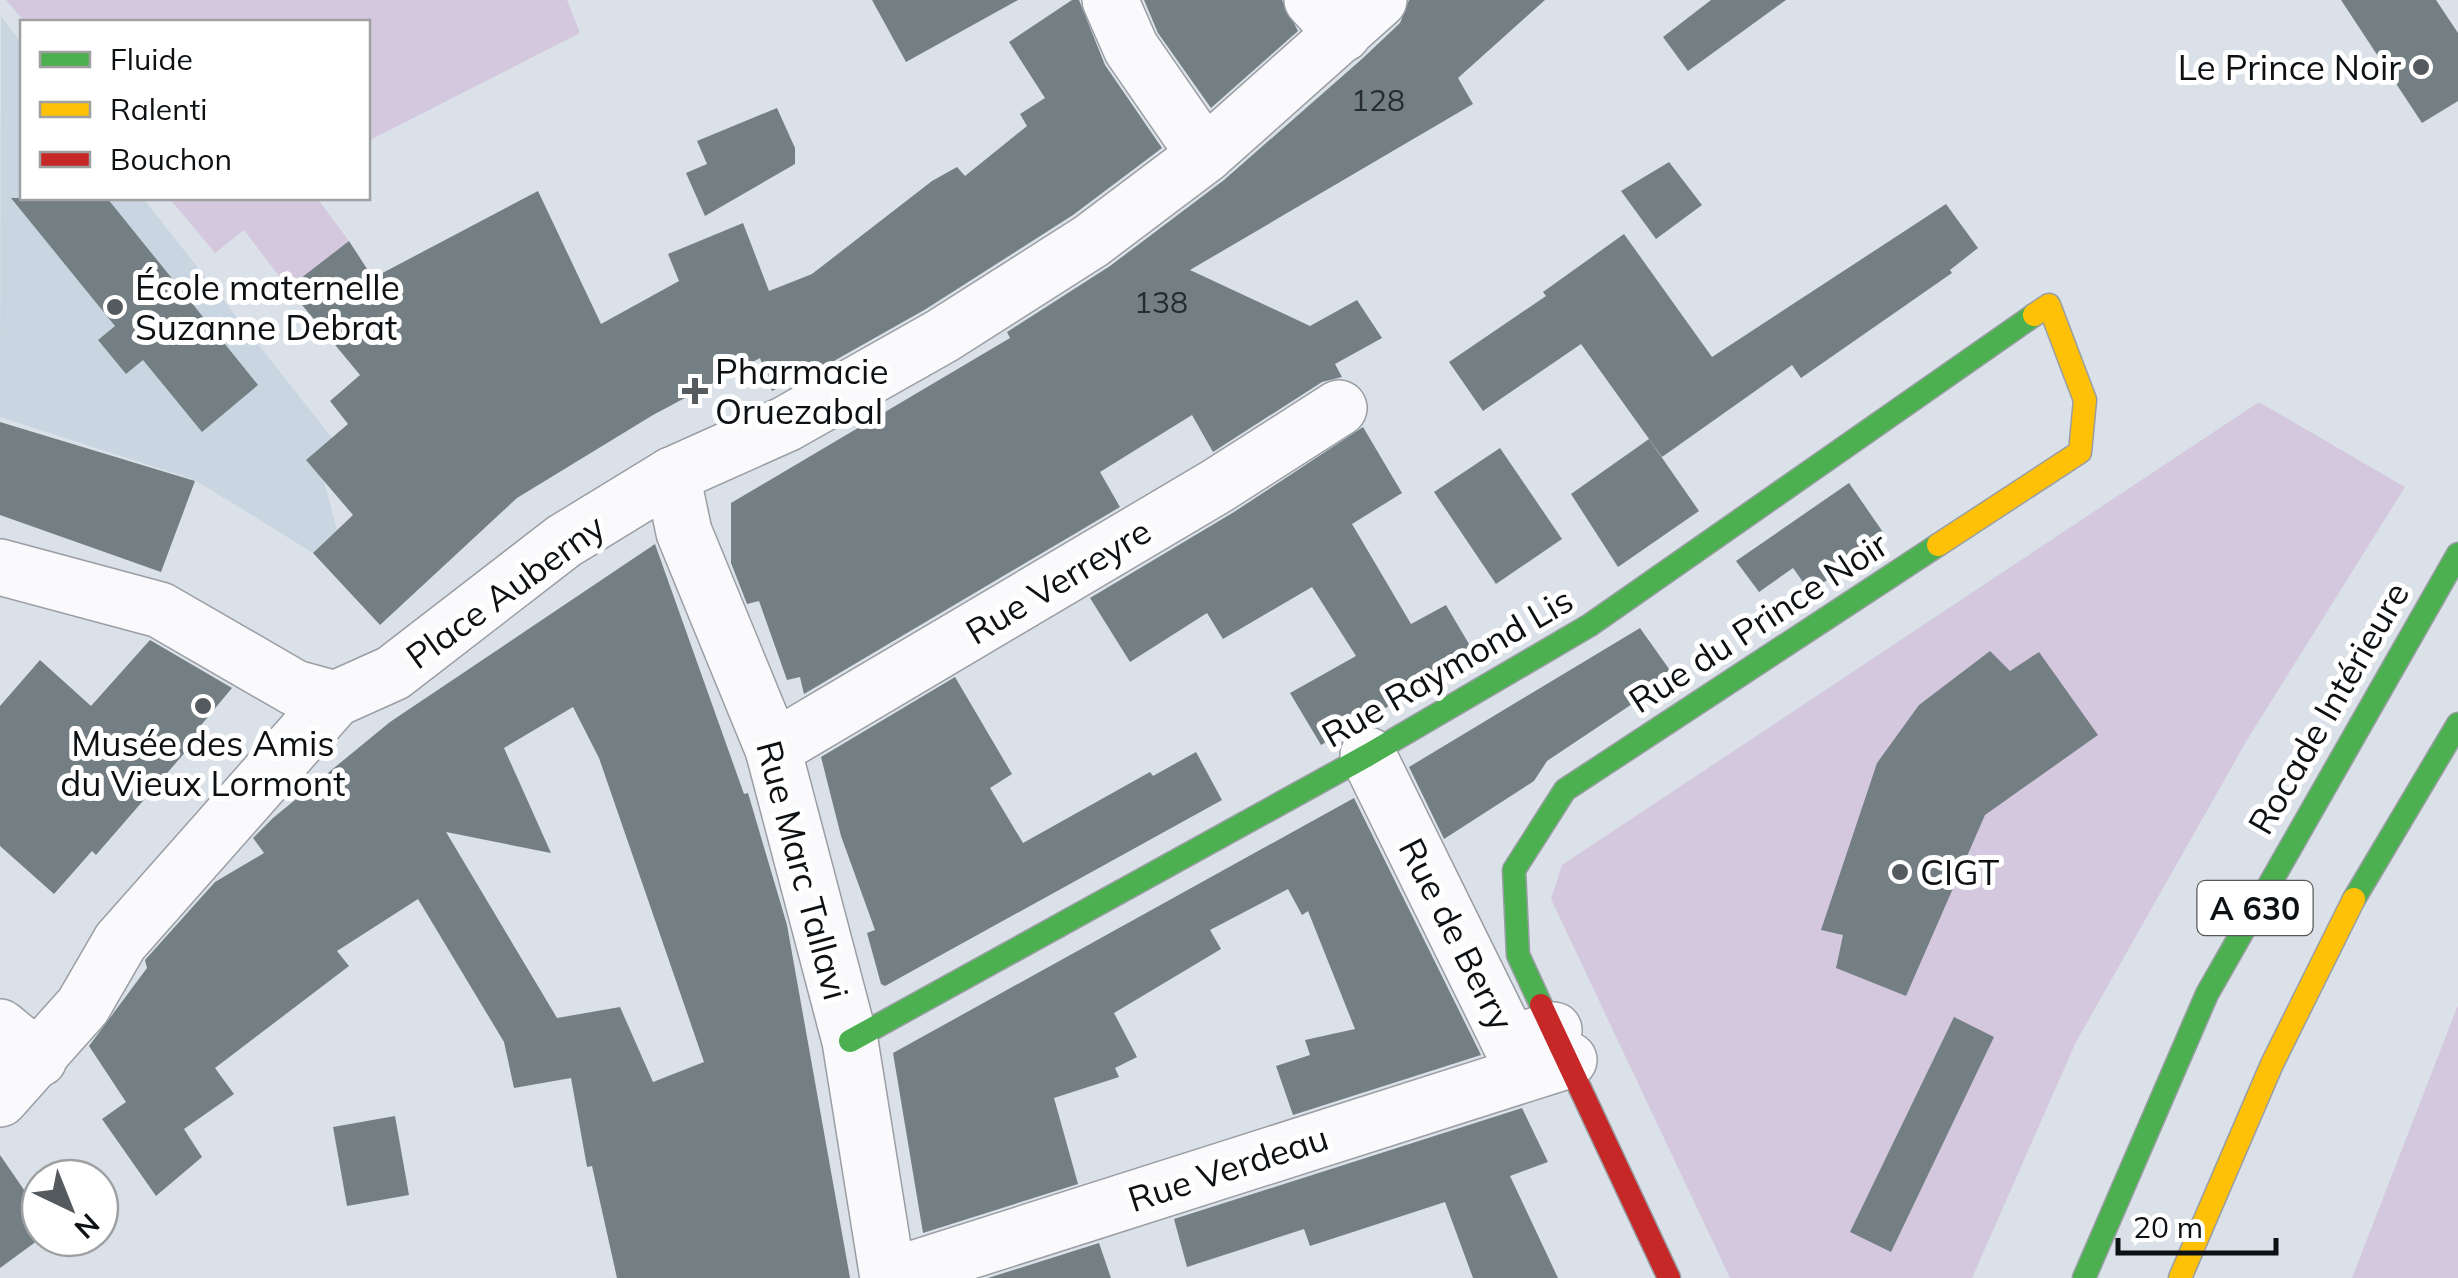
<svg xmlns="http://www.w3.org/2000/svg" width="2458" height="1278" font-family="Mulish,sans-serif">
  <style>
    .built { fill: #c9d5e0 }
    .green { fill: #d4c8df }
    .building { fill: #747f84; fill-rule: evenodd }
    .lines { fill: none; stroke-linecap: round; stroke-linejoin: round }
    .street-casing { stroke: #9a9ea4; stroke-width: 58 }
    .fast-casing { stroke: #9a9ea4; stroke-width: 25 }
    .slow-casing { stroke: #9a9ea4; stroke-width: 25 }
    .jam-casing { stroke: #9a9ea4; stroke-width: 25 }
    .street { stroke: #fafafc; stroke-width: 55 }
    .fast { stroke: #4caf50; stroke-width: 22 }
    .slow { stroke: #ffc107; stroke-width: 22 }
    .jam { stroke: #c62828; stroke-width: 22 }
    .poi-dot { fill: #555a5e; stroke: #fff; stroke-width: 4 }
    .labels { text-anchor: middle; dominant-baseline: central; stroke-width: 10; stroke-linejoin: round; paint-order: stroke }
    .number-label { font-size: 30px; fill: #272c30 }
    .shield { fill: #fff; stroke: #56585a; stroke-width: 2.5 }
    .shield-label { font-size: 32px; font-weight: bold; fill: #0d1114 }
    .poi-label { font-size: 35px; fill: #0d1114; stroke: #fff; text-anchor: start }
    .street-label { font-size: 35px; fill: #0d1114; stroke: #fff }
  </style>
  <rect width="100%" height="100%" fill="#dbe1e8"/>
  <polygon class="built" points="1,16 22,44 22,198 143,198 332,438 306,460 324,481 337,530 313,553 195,480 0,417"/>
  <g class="green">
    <polygon points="6,0 567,0 580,33 368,141 368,22 25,22"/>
    <polygon points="169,198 317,198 349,241 288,288 244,230 215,253"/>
    <polygon points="2259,402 2405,487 2247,740 2076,1042 1972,1278 1730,1278 1551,899 1562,865"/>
    <polygon points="2458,1005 2458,1278 2352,1278"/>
  </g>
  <g class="building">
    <polygon points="872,0 1018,0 906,62"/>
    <polygon points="1072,0 1079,0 1105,65 1162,148 1073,215 926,309 825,366 772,391 760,358 653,415 517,498 380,625 313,553 353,515 306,460 348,424 330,401 360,375 288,288 349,241 373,278 538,191 601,324 679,281 668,254 743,223 769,291 812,274 932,181 957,167 965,176 1027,126 1020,114 1045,98 1009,42"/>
    <polygon points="1144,0 1282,0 1298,31 1211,108 1158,33"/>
    <polygon points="1409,0 1545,0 1458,78 1473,104 1190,270 1310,326 1357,300 1382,338 1335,364 1342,377 1322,382 1213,452 1192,415 1100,472 1120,507 804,694 800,677 787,680 759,601 747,604 731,563 731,503 1010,338 1007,332 1110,266 1224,180 1363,58 1400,23"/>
    <polygon points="1711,0 1786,0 1688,71 1663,37"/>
    <polygon points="2341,0 2436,0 2458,33 2458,101 2422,123"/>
    <polygon points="777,108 795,148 795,164 705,216 686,173 707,164 697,141"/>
    <polygon points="1669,162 1702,205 1656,239 1621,191"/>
    <polygon points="11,198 107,198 258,385 202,432 143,360 126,374 98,340 115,326"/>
    <polygon points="1946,204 1978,248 1950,270 1952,273 1801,378 1792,365 1662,457 1581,344 1483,411 1449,362 1546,296 1543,292 1624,234 1712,357"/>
    <polygon points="0,422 195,481 161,572 0,515"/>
    <polygon points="1363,427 1402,493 1352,524 1411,624 1446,605 1476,656 1321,745 1290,693 1356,656 1312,587 1223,639 1207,613 1130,662 1090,598 1234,512"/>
    <polygon points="1649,439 1699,511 1618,567 1571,494"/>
    <polygon points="1500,448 1562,539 1496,584 1434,492"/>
    <polygon points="1849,483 1887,538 1810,592 1793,568 1759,592 1736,561"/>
    <path d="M 655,544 L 744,794 L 748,793 L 787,925 L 850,1278 L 617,1278 L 592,1166 L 587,1167 L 571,1078 L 514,1088 L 504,1042 L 418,899 L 337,951 L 349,966 L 215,1068 L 234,1094 L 184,1129 L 202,1157 L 156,1196 L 102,1119 L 126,1102 L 89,1046 L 147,968 L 145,960 L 215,882 L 264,853 L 253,838 L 273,818 L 390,722 ZM 573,707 L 599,758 L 704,1062 L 653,1082 L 620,1007 L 557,1018 L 446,832 L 551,853 L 504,748 Z"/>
    <polygon points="1640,628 1674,676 1547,761 1534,781 1444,839 1409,767"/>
    <polygon points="150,640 232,688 197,730 201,734 96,855 92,851 54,894 0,846 0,706 40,660 91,706"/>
    <polygon points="1990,651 2010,671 2039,652 2098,735 1985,815 1906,996 1836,968 1843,935 1821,930 1877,763 1919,705"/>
    <polygon points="955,677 1012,774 990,788 1023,843 1150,772 1153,776 1196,752 1222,800 885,986 881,984 867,933 875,930 841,836 821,757"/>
    <polygon points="1354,798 1481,1055 1293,1115 1276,1066 1310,1055 1305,1040 1355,1029 1308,911 1302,915 1288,889 1210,930 1221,949 1114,1013 1137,1057 1115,1068 1119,1077 1054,1098 1078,1184 923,1233 893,1053"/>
    <polygon points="1954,1017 1994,1037 1891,1252 1850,1232"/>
    <polygon points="1522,1108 1548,1162 1510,1176 1558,1278 1473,1278 1445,1202 1310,1246 1304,1229 1187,1267 1174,1219"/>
    <polygon points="395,1116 409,1195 347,1206 333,1127"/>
    <polygon points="0,1155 40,1213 41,1238 0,1268"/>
    <polygon points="1099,1243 1111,1278 988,1278"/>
  </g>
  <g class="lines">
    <defs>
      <g id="street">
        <polyline points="1110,0 1131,48 1205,155"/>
        <polyline points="1312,0 1343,34"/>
        <polyline points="672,475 684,532 773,749 850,1041 888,1278"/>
        <polyline points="0,567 160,610 295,688 335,699"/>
        <polyline points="773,749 1217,486 1339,408"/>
        <polyline points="1368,755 1510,1043 1554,1030"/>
        <polyline points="0,1027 39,1059"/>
        <polyline points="0,1099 83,1006 120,942 335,699 393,673 564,541 672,475 786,424 942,336 1091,241 1205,155 1379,0"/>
        <polyline points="888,1277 1569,1060"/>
      </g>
      <g id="fast">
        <polyline points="2354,899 2458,724"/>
        <polyline points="1541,1005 1518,955 1514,870 1565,790 1938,545"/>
        <polyline points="850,1041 1368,755 1590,625 2034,315"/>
        <polyline points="2084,1278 2207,994 2458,554"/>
      </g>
      <g id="slow">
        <polyline points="1938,545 2080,452 2085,400 2049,305 2034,315"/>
        <polyline points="2180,1278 2272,1064 2354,899"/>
      </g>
      <polyline id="jam" points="1541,1005 1669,1278"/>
    </defs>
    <use href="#street" class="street-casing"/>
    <use href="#fast" class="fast-casing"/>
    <use href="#slow" class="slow-casing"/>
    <use href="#jam" class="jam-casing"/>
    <use href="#street" class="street"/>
    <use href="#fast" class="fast"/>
    <use href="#slow" class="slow"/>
    <use href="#jam" class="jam"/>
  </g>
  <g class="poi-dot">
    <circle cx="2421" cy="67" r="10"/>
    <circle cx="115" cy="307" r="10"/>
    <path d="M690 376h10v10h10v10h-10v10h-10v-10h-10v-10h10z"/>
    <circle cx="203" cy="706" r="10"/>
    <circle cx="1900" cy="872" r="10"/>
  </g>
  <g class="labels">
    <g class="number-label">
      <text x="1378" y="100">128</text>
      <text x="1161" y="302">138</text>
    </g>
    <rect class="shield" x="2197.5" y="881" width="115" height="54" rx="8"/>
    <g class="shield-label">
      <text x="2255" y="908">A 630</text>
    </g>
    <g class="poi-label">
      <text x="2401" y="67" text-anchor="end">Le Prince Noir</text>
      <text x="135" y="287">École maternelle<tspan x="135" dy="40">Suzanne Debrat</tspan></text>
      <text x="715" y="371">Pharmacie<tspan x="715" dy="40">Oruezabal</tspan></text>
      <text x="203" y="743" text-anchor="middle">Musée des Amis<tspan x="203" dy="40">du Vieux Lormont</tspan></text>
      <text x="1920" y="872">CIGT</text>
    </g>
    <g class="street-label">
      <text transform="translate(1058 581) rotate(-31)">Rue Verreyre</text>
      <text transform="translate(505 591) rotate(-36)">Place Auberny</text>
      <text transform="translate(1758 622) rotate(-33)">Rue du Prince Noir</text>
      <text transform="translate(1447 667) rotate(-30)">Rue Raymond Lis</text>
      <text transform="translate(2328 708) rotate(-60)">Rocade Intérieure</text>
      <text transform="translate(803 870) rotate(75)">Rue Marc Tallavi</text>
      <text transform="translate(1457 934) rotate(63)">Rue de Berry</text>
      <text transform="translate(1228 1168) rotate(-18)">Rue Verdeau</text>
    </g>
  </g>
  <rect x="20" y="20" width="350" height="180" fill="#ffffff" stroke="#9ea0a1" stroke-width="2.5"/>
  <rect x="40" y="52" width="50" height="15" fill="#4caf50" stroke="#9ea0a1" stroke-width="2.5"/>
  <text x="110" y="70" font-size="30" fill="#0d1114">Fluide</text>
  <rect x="40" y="102" width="50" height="15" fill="#ffc107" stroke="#9ea0a1" stroke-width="2.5"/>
  <text x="110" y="120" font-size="30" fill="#0d1114">Ralenti</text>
  <rect x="40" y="152" width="50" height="15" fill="#c62828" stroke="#9ea0a1" stroke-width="2.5"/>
  <text x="110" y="170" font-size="30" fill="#0d1114">Bouchon</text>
  <g transform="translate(70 1208) rotate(137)"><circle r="48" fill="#ffffff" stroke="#9ea0a1" stroke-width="2.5"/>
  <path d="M0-8L18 38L0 25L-18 38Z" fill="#555a5e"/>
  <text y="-15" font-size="28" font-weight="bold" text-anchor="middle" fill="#0d1114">N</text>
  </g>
  <path d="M2118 1238v15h158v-15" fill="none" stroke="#0d1114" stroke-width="5"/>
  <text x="2133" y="1238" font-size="30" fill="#0d1114" stroke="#ffffff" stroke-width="8" paint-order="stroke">20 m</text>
</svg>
